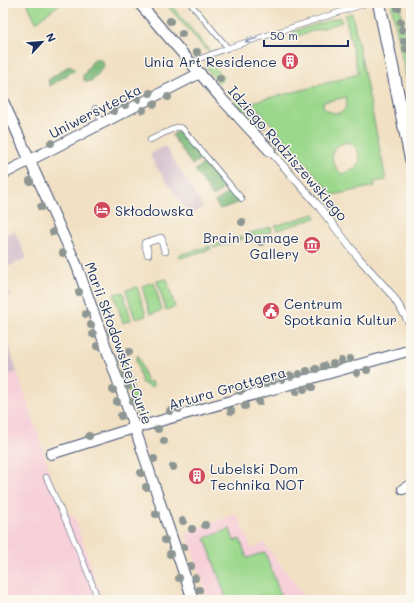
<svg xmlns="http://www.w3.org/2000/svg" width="414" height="603" font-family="Mali,sans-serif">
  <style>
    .built { fill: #f6cfd9 }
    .industrial { fill: #d1bdcb }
    .green { fill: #9bd88c; stroke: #5b8475; fill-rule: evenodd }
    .forest { fill: #7cb878; stroke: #4c746b }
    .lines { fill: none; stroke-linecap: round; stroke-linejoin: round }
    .service-casing { stroke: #3b4a6d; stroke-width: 6 }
    .pedestrian-casing { stroke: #3b4a6d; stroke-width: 8 }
    .minor-casing { stroke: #3b4a6d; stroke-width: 12 }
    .tertiary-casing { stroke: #3b4a6d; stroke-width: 14 }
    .service { stroke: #fff; stroke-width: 5 }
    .pedestrian { stroke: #fff; stroke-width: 7 }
    .minor { stroke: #fff; stroke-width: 10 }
    .tertiary { stroke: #fff; stroke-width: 12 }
    .tree { fill: #8d9692 }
    .oneway { stroke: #8d97ae }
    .labels { text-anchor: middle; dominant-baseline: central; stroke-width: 3; stroke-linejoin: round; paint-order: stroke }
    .poi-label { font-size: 14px; fill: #1b2f5e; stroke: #fbf7ec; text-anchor: start }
    .street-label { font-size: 14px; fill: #1b2f5e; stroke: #fbf7ec }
  </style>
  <rect width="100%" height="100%" fill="#fbf7ec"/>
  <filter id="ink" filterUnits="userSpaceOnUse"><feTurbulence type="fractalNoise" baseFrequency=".025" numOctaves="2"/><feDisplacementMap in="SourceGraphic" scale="8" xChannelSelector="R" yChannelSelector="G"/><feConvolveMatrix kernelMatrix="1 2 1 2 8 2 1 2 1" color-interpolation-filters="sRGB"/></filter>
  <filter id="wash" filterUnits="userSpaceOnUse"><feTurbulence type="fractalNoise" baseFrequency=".012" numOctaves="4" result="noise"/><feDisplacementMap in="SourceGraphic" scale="16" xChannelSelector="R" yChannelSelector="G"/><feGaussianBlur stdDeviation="0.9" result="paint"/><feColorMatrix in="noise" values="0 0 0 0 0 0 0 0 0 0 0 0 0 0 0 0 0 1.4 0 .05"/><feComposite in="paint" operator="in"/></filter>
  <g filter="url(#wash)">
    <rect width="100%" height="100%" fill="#f1e0c3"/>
    <g class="built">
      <polygon points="17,372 42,446 60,507 74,517 103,600 3,600 3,377"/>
      <polygon points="237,514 252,549 264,543 307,600 209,600 186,533"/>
    </g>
    <g class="industrial">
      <polygon points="165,146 203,207 190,216 155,165 150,154"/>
      <polygon points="14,231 27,258 3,269 3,236"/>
      <polygon points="3,276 11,295 3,298"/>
      <polygon points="3,327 17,372 3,377"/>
    </g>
    <g class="green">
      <polygon points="27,3 61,3 36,22"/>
      <polygon points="165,3 169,3 210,51 208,52"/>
      <polygon points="391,3 399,3 411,62 411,102"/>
      <path d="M 352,13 L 386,180 L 374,182 L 375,186 L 333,195 L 252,102 L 306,89 L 358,74 L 345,15 ZM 346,97 C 350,114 335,118 323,107 L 323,102 ZM 349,142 C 357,147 358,151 360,160 L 355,169 L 342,174 C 328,162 328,144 349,142 Z"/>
      <polygon points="340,17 342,22 294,37 292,32"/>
      <polygon points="210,63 224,78 219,83 205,67"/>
      <polygon points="238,96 249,107 244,112 236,102"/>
      <polygon points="314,214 316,218 277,230 275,226"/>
      <polygon points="271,227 272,231 248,238 247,234"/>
      <polygon points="242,236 243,239 214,248 213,245"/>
      <polygon points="210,246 211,249 180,258 179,255"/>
      <polygon points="167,279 175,307 166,310 157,281"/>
      <polygon points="154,282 162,311 150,314 142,286"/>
      <polygon points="137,287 146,316 135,319 126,290"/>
      <polygon points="123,292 131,320 123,323 114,294"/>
      <polygon points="121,350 141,416 138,417 116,356"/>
      <polygon points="138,355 147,383 152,381 154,386 151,387 142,383 136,360"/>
      <polygon points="230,529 234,541 240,539 247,558 265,552 281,596 269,600 227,600 205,538"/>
    </g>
    <g class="forest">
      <polygon points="94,59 99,59 103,62 104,66 92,81 87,82 84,80 83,76"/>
      <polygon points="70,65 75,70 50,86 48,80"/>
      <polygon points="177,132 182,133 203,157 192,165 172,135"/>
      <polygon points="207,161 227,186 213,197 195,170"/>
      <polygon points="231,191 241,202 220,209 215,202"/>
    </g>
  </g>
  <g filter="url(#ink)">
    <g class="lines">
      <defs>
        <g id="service">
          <polyline points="190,3 228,48"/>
          <polyline points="191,62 228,48 368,3"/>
          <polyline points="95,108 102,123"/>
          <polyline points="150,140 177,127 182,128 242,199"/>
          <path d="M 46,477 C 64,518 84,558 98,600"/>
        </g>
        <g id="pedestrian">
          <polyline points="270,151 317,204 358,257 392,295 411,325"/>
          <polyline points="148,254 145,243 161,238 165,251"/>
        </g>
        <g id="minor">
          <polyline points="139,3 221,98 270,151"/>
          <polyline points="3,101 77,266 135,429 193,600"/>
          <polyline points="3,174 200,73"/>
          <polyline points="51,454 121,432 411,350"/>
          <polyline points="403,489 411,485"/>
        </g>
        <polyline id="tertiary" points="379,3 411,159"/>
      </defs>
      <use href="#service" class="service-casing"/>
      <use href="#pedestrian" class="pedestrian-casing"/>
      <use href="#minor" class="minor-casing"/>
      <use href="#tertiary" class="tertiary-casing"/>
      <use href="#service" class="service"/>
      <use href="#pedestrian" class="pedestrian"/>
      <use href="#minor" class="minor"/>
      <use href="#tertiary" class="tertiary"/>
    </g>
    <g class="tree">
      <circle cx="398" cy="8" r="4"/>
      <circle cx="170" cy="21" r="4"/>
      <circle cx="401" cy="22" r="4"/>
      <circle cx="402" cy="30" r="4"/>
      <circle cx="182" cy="34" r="4"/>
      <circle cx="404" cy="41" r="4"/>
      <circle cx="406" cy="49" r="4"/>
      <circle cx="197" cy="52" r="4"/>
      <circle cx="220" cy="79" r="4"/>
      <circle cx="150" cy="93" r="4"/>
      <circle cx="168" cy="97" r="4"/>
      <circle cx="138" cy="99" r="4"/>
      <circle cx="154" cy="104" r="4"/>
      <circle cx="125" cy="105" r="4"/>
      <circle cx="244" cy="106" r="4"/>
      <circle cx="143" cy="110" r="4"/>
      <circle cx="114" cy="111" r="4"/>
      <circle cx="255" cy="119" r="4"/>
      <circle cx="262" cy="127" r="4"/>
      <circle cx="272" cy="138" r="4"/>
      <circle cx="51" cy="143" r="4"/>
      <circle cx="279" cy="145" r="4"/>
      <circle cx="30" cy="181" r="4"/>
      <circle cx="41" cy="207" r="4"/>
      <circle cx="242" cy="222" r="4"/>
      <circle cx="53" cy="232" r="4"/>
      <circle cx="261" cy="242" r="4"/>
      <circle cx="63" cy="253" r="4"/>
      <circle cx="79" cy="292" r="4"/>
      <circle cx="86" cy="314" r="4"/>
      <circle cx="91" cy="325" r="4"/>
      <circle cx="110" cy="332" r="4"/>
      <circle cx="93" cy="334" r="4"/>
      <circle cx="97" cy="346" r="4"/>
      <circle cx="129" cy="352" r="4"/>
      <circle cx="350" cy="359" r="4"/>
      <circle cx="341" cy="361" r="4"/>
      <circle cx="333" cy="364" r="4"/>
      <circle cx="324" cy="366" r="4"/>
      <circle cx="316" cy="369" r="4"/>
      <circle cx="367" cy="370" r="4"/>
      <circle cx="307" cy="371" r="4"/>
      <circle cx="357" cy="373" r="4"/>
      <circle cx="125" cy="374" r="4"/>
      <circle cx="299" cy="374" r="4"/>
      <circle cx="291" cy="376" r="4"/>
      <circle cx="282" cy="379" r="4"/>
      <circle cx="273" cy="381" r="4"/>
      <circle cx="265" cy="384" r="4"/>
      <circle cx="128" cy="386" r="4"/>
      <circle cx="256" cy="386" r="4"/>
      <circle cx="312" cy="387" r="4"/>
      <circle cx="304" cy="389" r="4"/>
      <circle cx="113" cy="390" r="4"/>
      <circle cx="240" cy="391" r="4"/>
      <circle cx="296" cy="392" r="4"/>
      <circle cx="117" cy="402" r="4"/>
      <circle cx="133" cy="402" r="4"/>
      <circle cx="259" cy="402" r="4"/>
      <circle cx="245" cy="406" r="4"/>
      <circle cx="179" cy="409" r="4"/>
      <circle cx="170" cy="411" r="4"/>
      <circle cx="231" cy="411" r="4"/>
      <circle cx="121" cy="416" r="4"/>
      <circle cx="158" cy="429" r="4"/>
      <circle cx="89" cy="436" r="4"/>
      <circle cx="164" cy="441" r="4"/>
      <circle cx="154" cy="459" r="4"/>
      <circle cx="173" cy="467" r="4"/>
      <circle cx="141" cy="473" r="4"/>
      <circle cx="146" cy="487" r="4"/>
      <circle cx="156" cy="514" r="4"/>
      <circle cx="183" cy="521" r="4"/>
      <circle cx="205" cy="525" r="4"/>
      <circle cx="192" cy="529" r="4"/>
      <circle cx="165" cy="540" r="4"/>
      <circle cx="184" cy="547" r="4"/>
      <circle cx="170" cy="554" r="4"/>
      <circle cx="191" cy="566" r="4"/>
      <circle cx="179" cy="578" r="4"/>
      <circle cx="195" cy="578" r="4"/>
      <circle cx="199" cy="590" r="4"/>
    </g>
    <defs><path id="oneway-shaft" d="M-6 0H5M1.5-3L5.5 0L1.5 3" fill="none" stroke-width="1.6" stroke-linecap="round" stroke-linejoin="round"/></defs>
    <use class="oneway" href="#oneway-shaft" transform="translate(251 40) rotate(162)"/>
  </g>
  <defs>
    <symbol id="building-disc" viewBox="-11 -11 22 22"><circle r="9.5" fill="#d1495b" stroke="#fbf7ec"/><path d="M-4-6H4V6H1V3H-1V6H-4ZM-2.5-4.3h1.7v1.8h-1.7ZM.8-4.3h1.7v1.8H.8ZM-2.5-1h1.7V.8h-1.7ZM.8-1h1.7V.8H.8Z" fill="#fff"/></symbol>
    <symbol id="hotel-disc" viewBox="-11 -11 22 22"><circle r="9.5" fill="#d1495b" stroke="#fbf7ec"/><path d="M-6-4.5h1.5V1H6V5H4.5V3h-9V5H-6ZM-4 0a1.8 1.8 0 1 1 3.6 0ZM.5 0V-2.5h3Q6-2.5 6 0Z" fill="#fff"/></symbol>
    <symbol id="museum-disc" viewBox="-11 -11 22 22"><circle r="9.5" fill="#d1495b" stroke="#fbf7ec"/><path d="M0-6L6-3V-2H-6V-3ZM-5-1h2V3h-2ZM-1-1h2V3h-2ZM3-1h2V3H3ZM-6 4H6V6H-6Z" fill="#fff"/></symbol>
    <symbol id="civic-disc" viewBox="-11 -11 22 22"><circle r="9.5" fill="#d1495b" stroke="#fbf7ec"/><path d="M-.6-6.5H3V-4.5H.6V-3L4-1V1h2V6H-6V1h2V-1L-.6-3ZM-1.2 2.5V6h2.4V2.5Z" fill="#fff"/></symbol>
  </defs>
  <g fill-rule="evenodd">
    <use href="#building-disc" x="280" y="51" width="20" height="20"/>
    <use href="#hotel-disc" x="92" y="200" width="20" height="20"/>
    <use href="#museum-disc" x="302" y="235" width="20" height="20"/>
    <use href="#civic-disc" x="261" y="301" width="20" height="20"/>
    <use href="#building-disc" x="187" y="466" width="20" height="20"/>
  </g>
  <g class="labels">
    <g class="poi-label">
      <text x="277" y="61" text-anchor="end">Unia Art Residence</text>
      <text x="115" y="210">Skłodowska</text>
      <text x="299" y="237" text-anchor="end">Brain Damage<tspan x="299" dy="16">Gallery</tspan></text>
      <text x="284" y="303">Centrum<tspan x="284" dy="16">Spotkania Kultur</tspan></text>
      <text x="210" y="468">Lubelski Dom<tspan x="210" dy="16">Technika NOT</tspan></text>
    </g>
    <g class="street-label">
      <text transform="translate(95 111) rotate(-27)">Uniwersytecka</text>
      <text transform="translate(288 153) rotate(49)">Idziego Radziszewskiego</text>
      <text transform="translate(119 343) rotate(70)">Marii Skłodowskiej-Curie</text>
      <text transform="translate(227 388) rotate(-16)">Artura Grottgera</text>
    </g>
  </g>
  <rect width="414" height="603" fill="none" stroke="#fbf7ec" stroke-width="16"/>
  <g transform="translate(42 42) rotate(64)" stroke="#fbf7ec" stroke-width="3" paint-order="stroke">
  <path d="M0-3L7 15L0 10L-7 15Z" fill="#1b2f5e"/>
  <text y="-6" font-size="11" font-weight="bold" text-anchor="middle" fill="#1b2f5e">N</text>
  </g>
  <path d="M264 40v6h84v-6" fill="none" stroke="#1b2f5e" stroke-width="2"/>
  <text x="270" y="40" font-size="12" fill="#1b2f5e" stroke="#fbf7ec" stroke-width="3" paint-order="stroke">50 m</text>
</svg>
